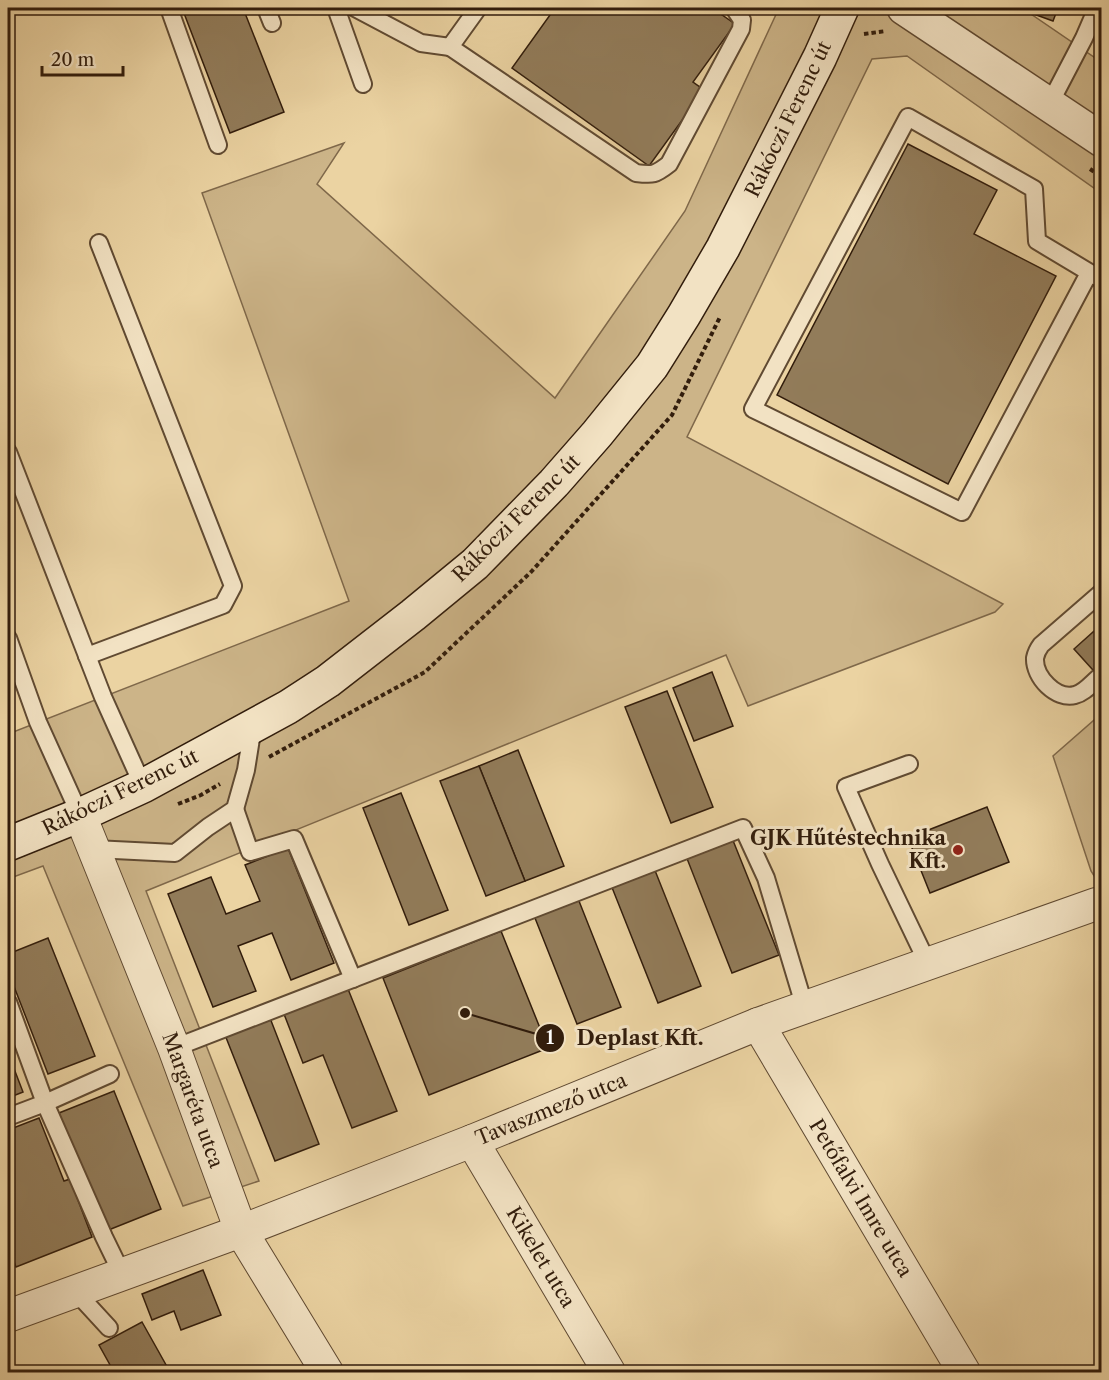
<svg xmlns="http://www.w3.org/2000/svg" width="1109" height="1380" font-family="'Libre Caslon Text',serif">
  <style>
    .green { fill: #ccb488; stroke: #7f684a; stroke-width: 1.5 }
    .building { fill: #927c5a; stroke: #321d0c; stroke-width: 1.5 }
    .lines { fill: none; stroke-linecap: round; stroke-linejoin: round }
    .service-casing { stroke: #604a32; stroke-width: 20 }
    .minor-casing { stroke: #604a32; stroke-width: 34 }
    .tertiary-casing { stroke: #604a32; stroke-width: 36 }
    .secondary-casing { stroke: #321d0c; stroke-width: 36 }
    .path { stroke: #321d0c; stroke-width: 4; stroke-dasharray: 4.5 3; stroke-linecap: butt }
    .service { stroke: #f2e2c3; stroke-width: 16 }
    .minor { stroke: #f2e2c3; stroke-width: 32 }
    .tertiary { stroke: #f2e2c3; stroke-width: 33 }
    .secondary { stroke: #f2e2c3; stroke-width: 33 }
    .poi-dot { fill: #8f2418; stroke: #f2e2c3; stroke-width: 2 }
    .labels { text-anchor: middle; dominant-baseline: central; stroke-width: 6; stroke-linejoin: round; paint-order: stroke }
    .street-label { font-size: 20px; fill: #321d0c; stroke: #f2e2c3 }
    .poi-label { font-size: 20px; font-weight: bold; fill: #321d0c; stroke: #f2e2c3; text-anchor: end }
    .leader { fill: none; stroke: #321d0c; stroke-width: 2 }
    .callout-dot { fill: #321d0c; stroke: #f2e2c3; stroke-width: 2 }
    .mark-label { font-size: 18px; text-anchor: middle; font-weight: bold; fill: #fff }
    .callout-label { font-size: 21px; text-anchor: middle; font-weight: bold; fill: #321d0c; stroke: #f2e2c3; stroke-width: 6; stroke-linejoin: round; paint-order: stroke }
  </style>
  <rect width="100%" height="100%" fill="#ebd3a2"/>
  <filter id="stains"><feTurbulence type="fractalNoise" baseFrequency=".00333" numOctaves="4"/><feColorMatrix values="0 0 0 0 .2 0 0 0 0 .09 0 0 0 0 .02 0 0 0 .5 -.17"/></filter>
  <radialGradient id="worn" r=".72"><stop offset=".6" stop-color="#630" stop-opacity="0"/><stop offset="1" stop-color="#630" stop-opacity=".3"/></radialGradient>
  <g class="green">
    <polygon points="779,8 1022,8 1101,62 1101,193 907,56 872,59 687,437 1003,604 995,612 748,706 726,655 146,891 259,1181 183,1206 43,866 8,879 8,734 349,601 202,193 344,143 317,184 555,398 685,211"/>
    <polygon points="1101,714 1101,887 1091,871 1053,756"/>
  </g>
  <g class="building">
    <polygon points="182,8 243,8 284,112 230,133"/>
    <polygon points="555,8 712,8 735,24 693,82 704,90 649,166 512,68"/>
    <polygon points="1017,8 1058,8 1053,21"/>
    <polygon points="1102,25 1102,42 1096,40"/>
    <polygon points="908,144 997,190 974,234 1056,276 948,484 777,395"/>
    <polygon points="1102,624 1102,680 1074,649"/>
    <polygon points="712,672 733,726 694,741 673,688"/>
    <polygon points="667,691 713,807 671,823 625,707"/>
    <polygon points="518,750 564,866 525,881 479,766"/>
    <polygon points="479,766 525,881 486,896 440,781"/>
    <polygon points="401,793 448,910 409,925 363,808"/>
    <polygon points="987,807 1009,862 930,893 908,838"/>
    <polygon points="732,838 779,955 732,973 686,856"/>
    <polygon points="288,848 334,963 291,980 272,933 238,946 256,991 213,1007 168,894 211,877 226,914 260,901 245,865"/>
    <polygon points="654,868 701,986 658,1003 611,885"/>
    <polygon points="577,896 621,1007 577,1024 533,913"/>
    <polygon points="501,931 548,1048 429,1095 383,978"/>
    <polygon points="48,938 95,1056 48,1074 8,971 8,954"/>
    <polygon points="348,989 397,1111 352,1128 323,1055 303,1063 284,1014"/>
    <polygon points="270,1018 319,1144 275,1161 225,1035"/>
    <polygon points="8,1053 23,1092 8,1098"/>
    <polygon points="114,1091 161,1209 106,1231 59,1113"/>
    <polygon points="39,1118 64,1181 70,1179 92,1237 16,1267 8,1245 8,1130"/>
    <polygon points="203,1270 221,1315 181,1330 174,1311 152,1320 142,1294"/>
    <polygon points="142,1322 170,1372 114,1372 99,1345"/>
  </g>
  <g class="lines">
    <defs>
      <g id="service">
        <polyline points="169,8 218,145"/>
        <polyline points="266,8 272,23"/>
        <polyline points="336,8 363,84"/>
        <polyline points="355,8 421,43 450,47"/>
        <path d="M 478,8 L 450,47 L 636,173 C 653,175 655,175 669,164 L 741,29 L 742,20 L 734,8"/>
        <polyline points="1049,105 1084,38 1097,8"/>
        <polyline points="1089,273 962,512 753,409 908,117 1034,189 1037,241 1102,280"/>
        <polyline points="8,452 103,697 143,786"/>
        <polyline points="8,638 38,722 80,815"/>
        <polyline points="87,656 223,605 233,586 99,243"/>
        <path d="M 1098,678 C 1091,684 1084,693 1075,695 C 1056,700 1034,677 1035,658 C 1036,653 1038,649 1041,645 L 1102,592"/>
        <polyline points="909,764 846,787 880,864 928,964"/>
        <polyline points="235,809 250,852 294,839 353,979"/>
        <polyline points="94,849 175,853 208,827 235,809 246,770 253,726"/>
        <polyline points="8,1002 45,1103 104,1237 122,1274"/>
        <polyline points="174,1048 743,828 766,878 805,1008"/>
        <polyline points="8,1117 45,1103 110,1074"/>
        <polyline points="75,1291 109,1328"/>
      </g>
      <g id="minor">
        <polyline points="80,815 174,1048 241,1231 327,1372"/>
        <polyline points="758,1024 964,1372"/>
        <polyline points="472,1141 609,1372"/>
        <polyline points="8,1316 241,1231 472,1141 758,1024 1096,904"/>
      </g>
      <polyline id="tertiary" points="904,8 1102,140"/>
      <polyline id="secondary" points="8,844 80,815 143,786 288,707 328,681 413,615 475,564 554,483 597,434 652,366 684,315 723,248 820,57 842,8"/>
    </defs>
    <use href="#service" class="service-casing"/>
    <use href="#minor" class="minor-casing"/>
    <use href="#tertiary" class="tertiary-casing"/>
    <use href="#secondary" class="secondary-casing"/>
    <g class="path">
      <polyline points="864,34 886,31"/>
      <polyline points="1090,169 1102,177"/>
      <polyline points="269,757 425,672 531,572 672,415 720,317"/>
      <polyline points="178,804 201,795 220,784"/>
    </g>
    <use href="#service" class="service"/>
    <use href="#minor" class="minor"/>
    <use href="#tertiary" class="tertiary"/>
    <use href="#secondary" class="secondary"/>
  </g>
  <circle class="poi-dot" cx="958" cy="850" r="6"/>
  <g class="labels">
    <g class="street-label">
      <text transform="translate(788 119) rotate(-64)">Rákóczi Ferenc út</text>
      <text transform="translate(516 518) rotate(-45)">Rákóczi Ferenc út</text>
      <text transform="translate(120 792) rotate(-26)">Rákóczi Ferenc út</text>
      <text transform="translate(193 1100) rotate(70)">Margaréta utca</text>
      <text transform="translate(551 1109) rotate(-22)">Tavaszmező utca</text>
      <text transform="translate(861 1198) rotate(59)">Petőfalvi Imre utca</text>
      <text transform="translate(541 1257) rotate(59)">Kikelet utca</text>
    </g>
    <g class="poi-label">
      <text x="946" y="838">GJK Hűtéstechnika<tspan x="946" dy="23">Kft.</tspan></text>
    </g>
  </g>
  <path class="leader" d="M465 1013L550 1038"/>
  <g class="callout-dot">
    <circle cx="465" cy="1013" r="6"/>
    <circle cx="550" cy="1038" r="15"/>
  </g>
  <g class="mark-label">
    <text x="550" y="1044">1</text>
  </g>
  <g class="callout-label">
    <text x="640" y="1045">Deplast Kft.</text>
  </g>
  <rect width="1109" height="1380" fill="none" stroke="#ebd3a2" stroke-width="30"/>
  <rect x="9" y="9" width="1091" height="1362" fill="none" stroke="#321d0c" stroke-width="3"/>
  <rect x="15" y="15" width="1079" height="1350" fill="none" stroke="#321d0c" stroke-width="1.5"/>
  <path d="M42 66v9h81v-9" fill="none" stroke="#321d0c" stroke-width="3"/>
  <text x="51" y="66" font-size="18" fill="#321d0c" stroke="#f2e2c3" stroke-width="4.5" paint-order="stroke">20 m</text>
  <rect width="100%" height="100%" filter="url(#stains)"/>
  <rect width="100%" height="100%" fill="url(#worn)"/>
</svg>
